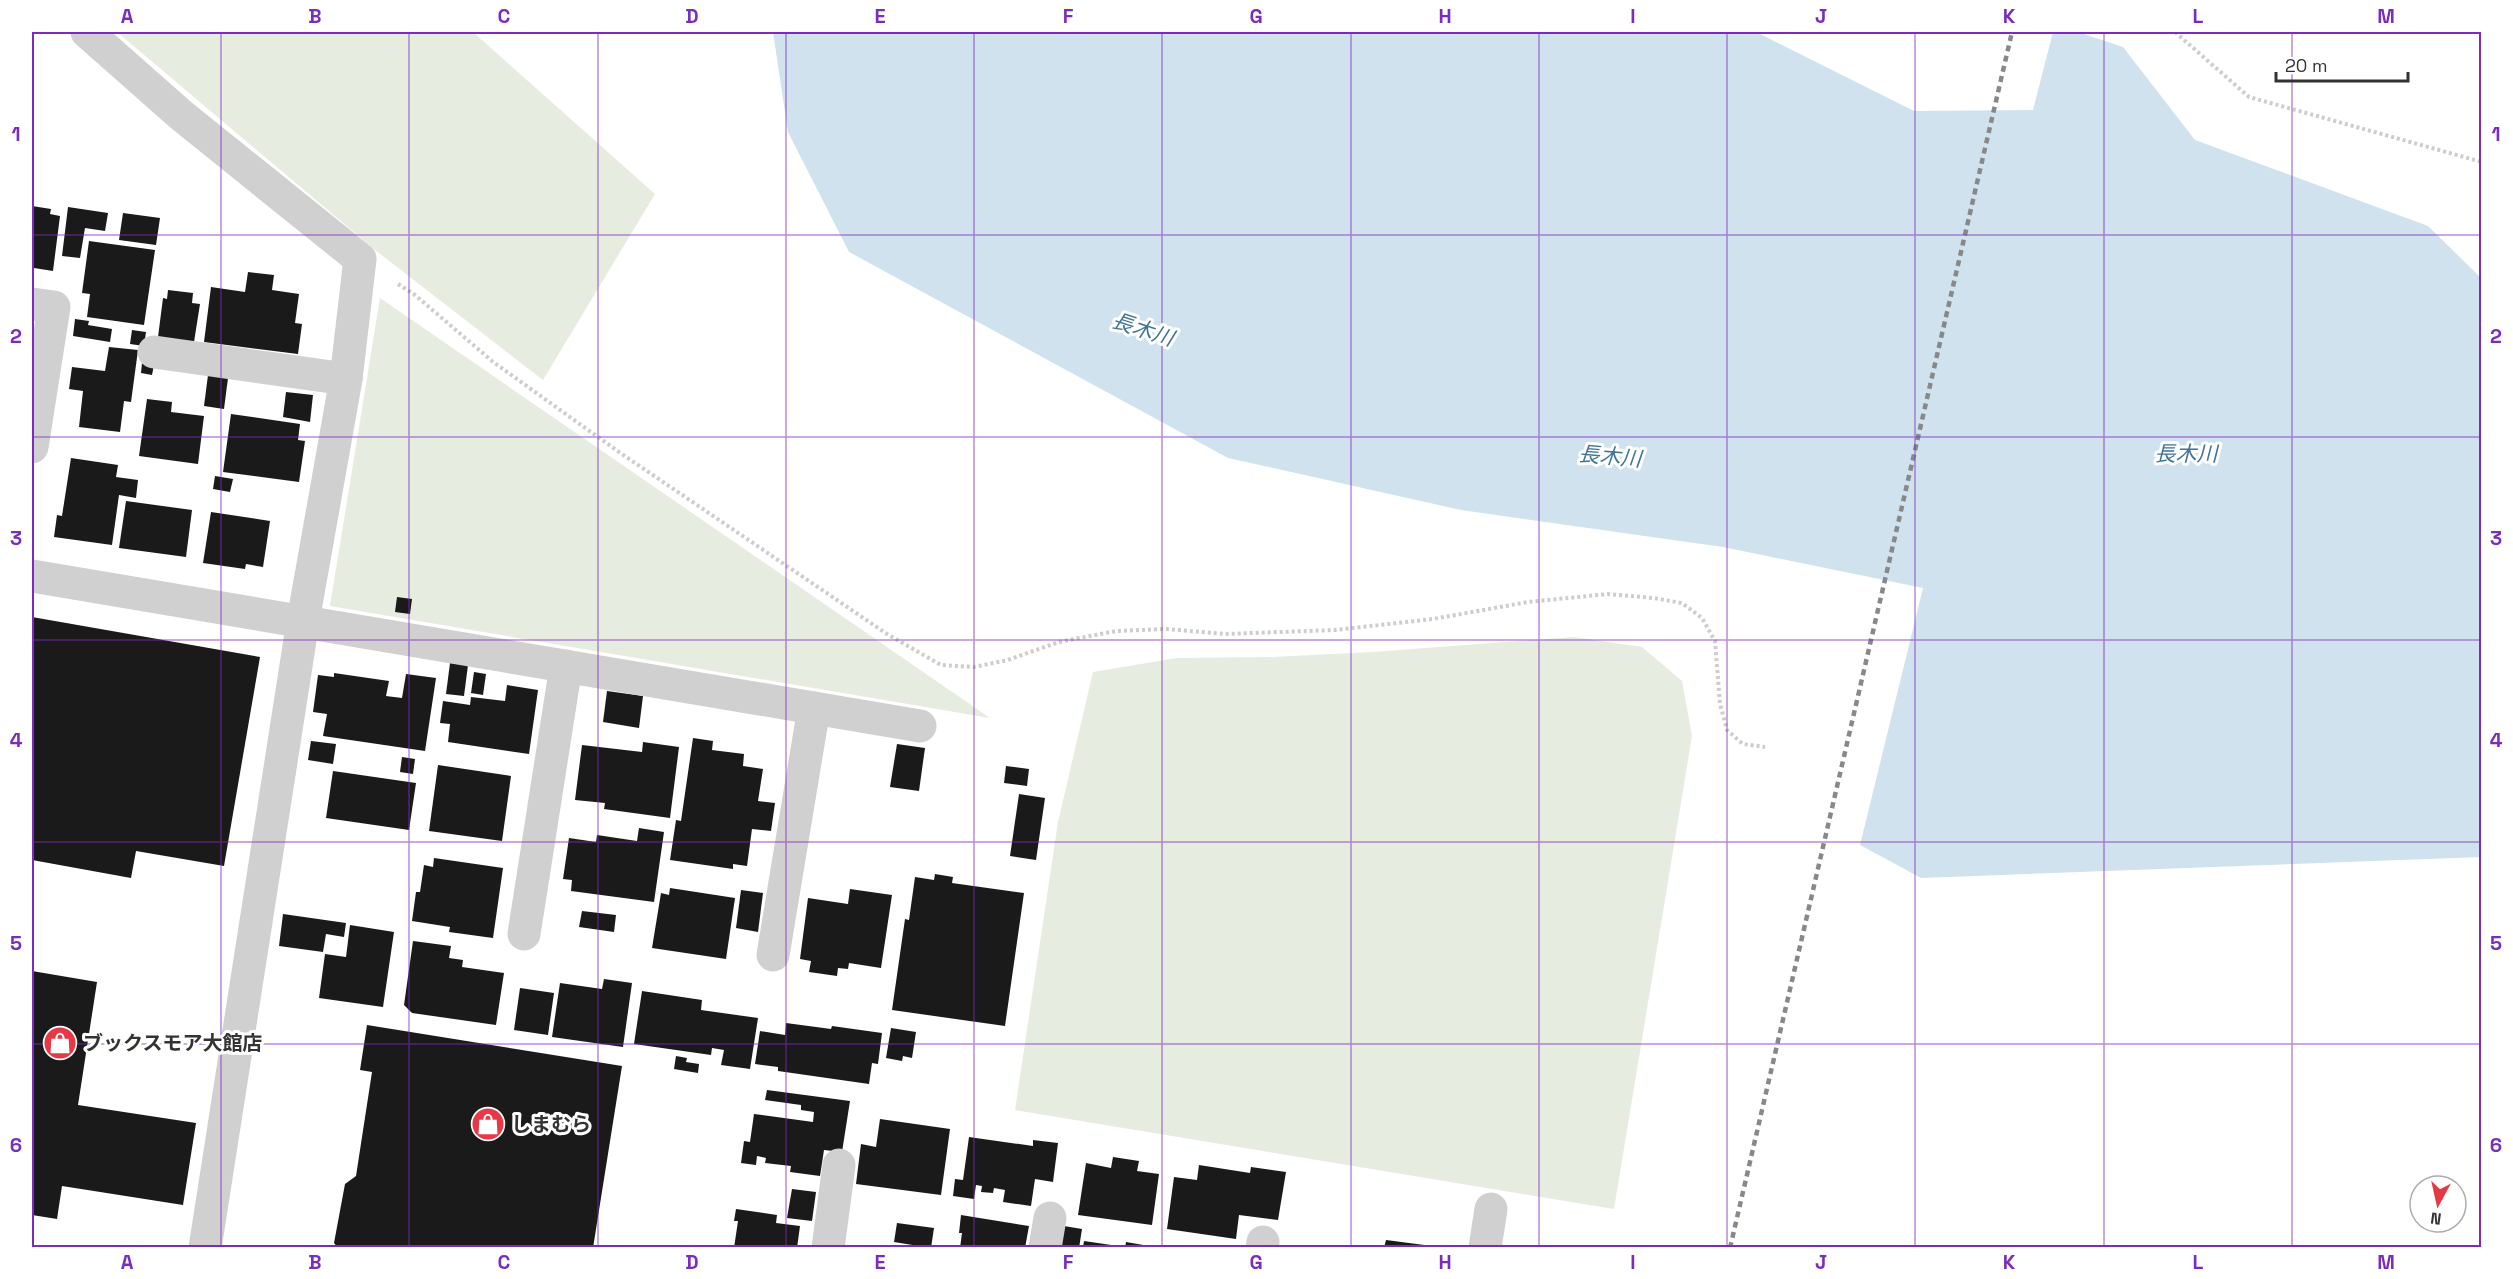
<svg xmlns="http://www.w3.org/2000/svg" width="2513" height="1279" font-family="'Space Grotesk','Noto Sans JP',sans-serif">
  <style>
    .green { fill: #e6ecdf }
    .water { fill: #cfe2ee }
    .building { fill: #1a1a1a }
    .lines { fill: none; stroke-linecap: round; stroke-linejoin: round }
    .path { stroke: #cdcdcd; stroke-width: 4; stroke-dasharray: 3 3; stroke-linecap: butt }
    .minor { stroke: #d0d0d0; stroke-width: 33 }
    .rail { stroke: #888; stroke-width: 4.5; stroke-dasharray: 6 4.5; stroke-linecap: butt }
    .grid { fill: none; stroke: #7b2cbf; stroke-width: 1.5; stroke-opacity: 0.55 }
    .labels { text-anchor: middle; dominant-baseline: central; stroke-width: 6; stroke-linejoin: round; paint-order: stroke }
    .poi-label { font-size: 20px; font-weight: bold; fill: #333; stroke: #fff; text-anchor: start }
    .water-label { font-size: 21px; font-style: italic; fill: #3f7597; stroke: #fff }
    .neatline { fill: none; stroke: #7b2cbf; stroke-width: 2 }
    .grid-label { font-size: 20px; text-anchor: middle; font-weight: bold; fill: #7b2cbf }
  </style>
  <rect width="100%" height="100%" fill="#fff"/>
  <g class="green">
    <polygon points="117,32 473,32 655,194 543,380 375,250"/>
    <polygon points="380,298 990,718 330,606"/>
    <polygon points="1574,637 1642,647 1682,681 1692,736 1614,1209 1015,1110 1058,822 1093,672 1177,658 1272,657 1373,652"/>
  </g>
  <polygon class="water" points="773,32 1756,32 1914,111 2033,110 2053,32 2078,32 2123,47 2195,140 2428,226 2481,278 2481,857 1921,878 1860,845 1923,588 1723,547 1461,510 1228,458 849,252 788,132"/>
  <g class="building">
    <polygon points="32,206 51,209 50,214 60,216 53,271 34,268 33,275"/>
    <polygon points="68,207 108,213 105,231 85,228 80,258 62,256"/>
    <polygon points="123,213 160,218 156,245 119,240"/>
    <polygon points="89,241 155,250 144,325 87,317 90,294 82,293"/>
    <polygon points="248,272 274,275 272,290 299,294 295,323 302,324 298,354 204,342 211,287 245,292"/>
    <polygon points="168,290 193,293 192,303 200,304 194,342 158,337 163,298 167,299"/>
    <polygon points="75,319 89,321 88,325 112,329 110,342 73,336"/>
    <polygon points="132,330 146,332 144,346 130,344"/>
    <polygon points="109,347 138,350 131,402 124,401 120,432 79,427 83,391 69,389 72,367 105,371"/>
    <polygon points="142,363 154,365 152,375 141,373"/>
    <polygon points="208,375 228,378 224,409 204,406"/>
    <polygon points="286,392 313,395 310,422 283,417"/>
    <polygon points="147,399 172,402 171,412 204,416 198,464 139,456"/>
    <polygon points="231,414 300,424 298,440 305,441 299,482 223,472"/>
    <polygon points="71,458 118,465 116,477 138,480 136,498 119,495 112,545 54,537 57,515 62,516"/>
    <polygon points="215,476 233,479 230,492 213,489"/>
    <polygon points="126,501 192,510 186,557 119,548"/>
    <polygon points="211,512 270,521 263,567 246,564 245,569 203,563"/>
    <polygon points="397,597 412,599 410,614 395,612"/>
    <polygon points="32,617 260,657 224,866 136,851 131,878 32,860"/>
    <polygon points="450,663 468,665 464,696 446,694"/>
    <polygon points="474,672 486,674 483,695 471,693"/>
    <polygon points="334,673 389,681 386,696 402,698 406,674 436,678 425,751 323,736 327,714 313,712 318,675 334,677"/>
    <polygon points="507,685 538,690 529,754 448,742 450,724 440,723 443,701 470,705 471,697 505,701"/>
    <polygon points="607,691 643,696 639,728 603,722"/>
    <polygon points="693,738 713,741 712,750 744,754 743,766 763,769 758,801 775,803 771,831 752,829 747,866 733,864 733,869 670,860 676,820 681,821"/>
    <polygon points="311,741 336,744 333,764 308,760"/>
    <polygon points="643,742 679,747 670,818 604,809 605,803 575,800 582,745 642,752"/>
    <polygon points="897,744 925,748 919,791 890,787"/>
    <polygon points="402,757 415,759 413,774 400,772"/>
    <polygon points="438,765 511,776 502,841 429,831"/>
    <polygon points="1006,766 1029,769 1027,786 1004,783"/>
    <polygon points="333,771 416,783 409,830 326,818"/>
    <polygon points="1019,794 1045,798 1036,860 1010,856"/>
    <polygon points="639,828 664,832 654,902 571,891 572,880 563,879 569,838 596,842 597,835 637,841"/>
    <polygon points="434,858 503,868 493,938 449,932 450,927 412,921 416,892 420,892 424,865 433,867"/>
    <polygon points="935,874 953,877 952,883 1024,893 1005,1026 892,1010 905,919 909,920 915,877 934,880"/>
    <polygon points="670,888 735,898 726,959 652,948 661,893 669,895"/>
    <polygon points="850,889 892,895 881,968 849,963 848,969 838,968 837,976 809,972 811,961 800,959 808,898 848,904"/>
    <polygon points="741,890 763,893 758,932 736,928"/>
    <polygon points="582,911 616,915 614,932 579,927"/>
    <polygon points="283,914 346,923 344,937 326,934 323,952 279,946"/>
    <polygon points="350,925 394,932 383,1007 319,998 325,954 346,957"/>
    <polygon points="413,941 451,946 449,958 463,960 462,967 504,973 496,1025 412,1013 404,1005"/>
    <polygon points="32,971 97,982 78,1105 196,1123 183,1205 62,1186 57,1219 32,1215"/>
    <polygon points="604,979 632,983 623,1047 552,1037 560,983 602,989"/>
    <polygon points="520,988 554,993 548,1035 514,1030"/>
    <polygon points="642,991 702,1000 701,1010 758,1018 750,1069 721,1065 724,1050 712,1048 711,1055 634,1044"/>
    <polygon points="786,1023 831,1029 832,1026 882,1033 878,1064 872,1063 869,1084 778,1071 778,1067 755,1064 760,1031 785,1035"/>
    <polygon points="367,1025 622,1066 593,1248 338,1248 334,1243 345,1184 356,1176 372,1072 360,1070"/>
    <polygon points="891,1028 916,1032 912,1058 903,1056 902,1061 886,1058"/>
    <polygon points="676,1056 687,1058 686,1062 699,1064 698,1073 674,1069"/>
    <polygon points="767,1090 850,1101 842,1152 824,1150 820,1176 790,1172 791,1166 765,1163 766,1158 757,1156 756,1165 741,1163 744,1141 750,1142 754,1114 813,1122 814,1112 801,1110 801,1105 765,1100"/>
    <polygon points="880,1119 950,1129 941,1195 856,1184 861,1144 876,1147"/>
    <polygon points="969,1137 1033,1146 1033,1140 1058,1143 1053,1182 1035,1179 1031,1206 1003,1202 1005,1190 994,1188 993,1193 981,1192 982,1186 976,1185 974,1199 953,1196 955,1179 963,1180"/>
    <polygon points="1113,1157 1139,1161 1137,1171 1159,1174 1152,1225 1078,1215 1086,1163 1111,1168"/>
    <polygon points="1199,1165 1250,1173 1251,1167 1286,1172 1278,1220 1239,1215 1236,1239 1167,1229 1174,1177 1197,1180"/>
    <polygon points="792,1189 816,1192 812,1221 787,1218"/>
    <polygon points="736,1209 777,1215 776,1223 800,1226 797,1248 734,1248 738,1221 734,1221"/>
    <polygon points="961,1215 1029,1226 1025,1248 960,1248 962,1233 959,1233"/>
    <polygon points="897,1223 934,1228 931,1248 894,1242"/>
    <polygon points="1064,1226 1082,1229 1079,1248 1061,1248"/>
    <polygon points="1386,1240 1432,1246 1432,1248 1384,1248"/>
    <polygon points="1084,1241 1118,1246 1118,1248 1083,1248"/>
    <polygon points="1126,1242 1149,1246 1149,1248 1125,1248"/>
  </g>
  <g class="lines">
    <g class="path">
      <polyline points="2175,32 2249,97 2482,162"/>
      <polyline points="398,284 415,295 492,361 616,450 887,634 941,665 974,667 1008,660 1059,642 1116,631 1166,629 1225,634 1335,630 1433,619 1528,602 1608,594 1653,598 1682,603 1702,618 1715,641 1720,704 1727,730 1743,744 1765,747"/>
    </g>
    <g class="minor">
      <polyline points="87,32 181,115 360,259 346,379 303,621 205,1248"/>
      <polyline points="32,304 54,307 32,447"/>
      <polyline points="154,352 346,379"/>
      <polyline points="32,576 920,726"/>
      <polyline points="524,934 566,666"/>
      <polyline points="773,955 814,708"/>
      <polyline points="828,1248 839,1165"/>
      <polyline points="1045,1248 1050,1218"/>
      <polyline points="1262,1248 1263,1242"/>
      <polyline points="1485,1248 1491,1209"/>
    </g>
    <polyline class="rail" points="1730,1248 2012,32"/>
  </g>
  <path class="grid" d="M 221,32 L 221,1248M 409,32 L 409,1248M 598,32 L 598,1248M 786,32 L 786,1248M 974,32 L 974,1248M 1162,32 L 1162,1248M 1351,32 L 1351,1248M 1539,32 L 1539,1248M 1727,32 L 1727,1248M 1915,32 L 1915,1248M 2104,32 L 2104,1248M 2292,32 L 2292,1248M 32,235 L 2482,235M 32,437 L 2482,437M 32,640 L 2482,640M 32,842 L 2482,842M 32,1044 L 2482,1044"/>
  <defs>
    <symbol id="shop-disc" viewBox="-11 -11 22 22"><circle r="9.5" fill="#e63946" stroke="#fff"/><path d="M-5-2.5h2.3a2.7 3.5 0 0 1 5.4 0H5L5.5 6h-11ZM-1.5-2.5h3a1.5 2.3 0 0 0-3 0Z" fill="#fff"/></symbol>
  </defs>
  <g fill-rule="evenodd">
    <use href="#shop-disc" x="41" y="1024" width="38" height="38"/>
    <use href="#shop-disc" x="469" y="1105" width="38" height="38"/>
  </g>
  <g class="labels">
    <g class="poi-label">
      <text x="83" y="1043">ブックスモア大館店</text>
      <text x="511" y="1124">しまむら</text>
    </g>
    <g class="water-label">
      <text transform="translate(1143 329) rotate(18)">長木川</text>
      <text x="2186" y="453">長木川</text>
      <text transform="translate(1610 456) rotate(5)">長木川</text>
    </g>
  </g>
  <rect width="2513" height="1279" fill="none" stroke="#ffffff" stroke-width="66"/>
  <g transform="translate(2438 1204) rotate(188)"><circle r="28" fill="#ffffff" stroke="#adadad" stroke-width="1.5"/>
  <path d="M0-4.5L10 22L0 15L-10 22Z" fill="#e63946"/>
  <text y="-9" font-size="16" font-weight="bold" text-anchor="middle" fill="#333333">N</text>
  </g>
  <path d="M2276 72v9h132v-9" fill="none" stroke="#333333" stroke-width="3"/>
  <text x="2285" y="72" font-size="18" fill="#333333" stroke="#ffffff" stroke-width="4.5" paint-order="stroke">20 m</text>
  <rect x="33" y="33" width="2447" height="1213" class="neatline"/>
  <g class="grid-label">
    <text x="127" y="23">A</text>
    <text x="315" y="23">B</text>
    <text x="504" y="23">C</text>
    <text x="692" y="23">D</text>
    <text x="880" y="23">E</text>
    <text x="1068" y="23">F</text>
    <text x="1256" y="23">G</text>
    <text x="1445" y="23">H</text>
    <text x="1633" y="23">I</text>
    <text x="1821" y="23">J</text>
    <text x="2009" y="23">K</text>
    <text x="2198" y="23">L</text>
    <text x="2386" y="23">M</text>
    <text x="16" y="141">1</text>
    <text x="2496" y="141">1</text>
    <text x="16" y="343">2</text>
    <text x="2496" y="343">2</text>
    <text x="16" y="545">3</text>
    <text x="2496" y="545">3</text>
    <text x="16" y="747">4</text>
    <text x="2496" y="747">4</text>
    <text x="16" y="950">5</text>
    <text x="2496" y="950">5</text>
    <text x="16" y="1152">6</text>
    <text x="2496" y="1152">6</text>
    <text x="127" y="1269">A</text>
    <text x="315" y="1269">B</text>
    <text x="504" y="1269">C</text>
    <text x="692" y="1269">D</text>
    <text x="880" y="1269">E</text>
    <text x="1068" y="1269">F</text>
    <text x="1256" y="1269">G</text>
    <text x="1445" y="1269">H</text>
    <text x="1633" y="1269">I</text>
    <text x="1821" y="1269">J</text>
    <text x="2009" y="1269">K</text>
    <text x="2198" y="1269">L</text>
    <text x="2386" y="1269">M</text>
  </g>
</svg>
